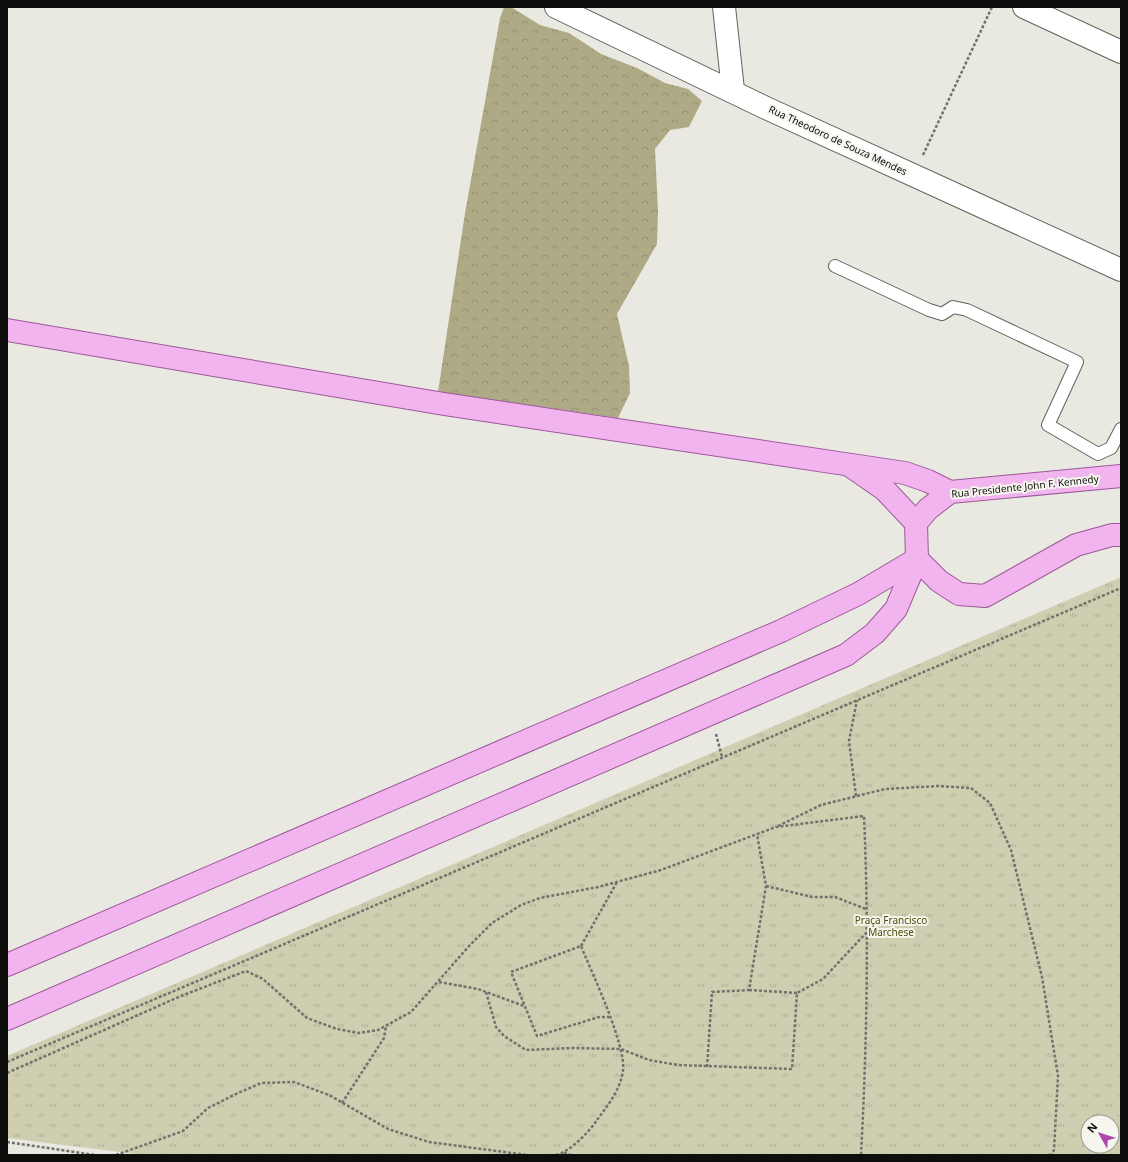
<svg xmlns="http://www.w3.org/2000/svg" width="1128" height="1162" font-family="'Noto Sans',sans-serif">
  <style>
    .forest { fill: url(#forest-crowns) }
    .park { fill: url(#park-tufts); fill-rule: evenodd }
    .lines { fill: none; stroke-linecap: round; stroke-linejoin: round }
    .service-casing { stroke: #62615c; stroke-width: 14 }
    .minor-casing { stroke: #62615c; stroke-width: 24 }
    .primary-casing { stroke: #9c5998; stroke-width: 24 }
    .path { stroke: #72726d; stroke-width: 2.5; stroke-dasharray: 3 2; stroke-linecap: butt }
    .service { stroke: #fff; stroke-width: 12 }
    .minor { stroke: #fff; stroke-width: 22 }
    .primary { stroke: #f2b4ef; stroke-width: 22 }
    .labels { text-anchor: middle; dominant-baseline: central; stroke-width: 4; stroke-linejoin: round; paint-order: stroke }
    .street-label { font-size: 10px; fill: #0e0e0c; stroke: #f6f6ef }
    .park-label { font-size: 10px; fill: #514b09; stroke: #f6f6ef }
  </style>
  <defs>
    <pattern id="forest-crowns" width="20" height="18" patternUnits="userSpaceOnUse"><rect width="20" height="18" fill="#adaa85"/><path d="M2 6a3 3 0 1 1 6 0M12 15a3 3 0 1 1 6 0" fill="none" stroke="#949172"/></pattern>
    <pattern id="park-tufts" width="24" height="20" patternUnits="userSpaceOnUse"><rect width="24" height="20" fill="#d0ceb1"/><path d="M3 7l-1-3M5 7V3M7 7l1-3M15 17l-1-3M17 17v-4M19 17l1-3" fill="none" stroke="#b1b097"/></pattern>
  </defs>
  <rect width="100%" height="100%" fill="#e9e9e2"/>
  <polygon class="forest" points="504,7 511,7 540,25 569,33 601,54 637,68 665,83 688,89 702,101 689,127 670,130 655,149 658,211 657,244 617,314 629,366 630,393 618,418 438,392 465,213 500,18"/>
  <path class="park" d="M 1121,577 L 1121,1155 L 144,1155 L 7,1138 L 7,1056 ZM 1088,1122 L 1112,1122 L 1112,1146 L 1088,1146 Z"/>
  <g class="lines">
    <defs>
      <polyline id="service" points="835,266 929,310 942,314 953,307 967,310 1077,362 1048,425 1098,454 1111,448 1121,429"/>
      <g id="minor">
        <polyline points="556,7 766,108 1121,270"/>
        <polyline points="724,7 733,90"/>
        <polyline points="1024,7 1121,52"/>
      </g>
      <g id="primary">
        <polyline points="7,330 444,404 905,473 928,481 950,492"/>
        <polyline points="916,523 928,509 950,492 1121,476"/>
        <polyline points="917,559 939,581 959,594 985,596 1076,545 1112,535 1121,535"/>
        <polyline points="7,965 781,631 858,594 917,559"/>
        <polyline points="7,1019 846,655 875,633 896,609 917,559 916,523 885,490 849,465"/>
      </g>
    </defs>
    <use href="#service" class="service-casing"/>
    <use href="#minor" class="minor-casing"/>
    <use href="#primary" class="primary-casing"/>
    <g class="path">
      <polyline points="923,155 992,7"/>
      <polyline points="716,734 722,757"/>
      <polyline points="856,796 849,741 857,700"/>
      <polyline points="778,826 821,805 885,789 938,786 971,788 990,803 1011,850 1042,977 1058,1076 1054,1150 1051,1155"/>
      <polyline points="766,886 812,897 835,897 866,909"/>
      <polyline points="581,946 617,882"/>
      <polyline points="439,982 478,989 524,1006"/>
      <polyline points="749,990 797,993"/>
      <polyline points="486,992 496,1027 504,1036 526,1050 573,1048 621,1049 649,1060 678,1065 792,1069 797,993 823,979 866,933"/>
      <polyline points="7,1062 1121,588"/>
      <polyline points="707,1067 712,992 749,990 766,886 757,834"/>
      <path d="M 7,1073 L 181,996 L 246,971 L 263,979 L 307,1018 L 337,1029 L 359,1033 L 378,1030 L 411,1012 L 470,945 L 492,923 L 521,905 L 540,898 L 598,887 L 661,870 L 776,827 L 864,816 C 869,929 867,1042 861,1155"/>
      <polyline points="342,1103 384,1038 386,1026"/>
      <polyline points="7,1142 95,1155"/>
      <polyline points="564,1153 571,1155"/>
      <polyline points="116,1155 183,1131 208,1108 238,1093 261,1083 294,1082 329,1095 388,1129 429,1142 527,1155"/>
      <path d="M 556,1155 C 571,1151 588,1133 597,1120 C 608,1105 621,1089 623,1070 C 626,1045 592,973 581,946 L 511,972 L 537,1036 L 599,1017 L 609,1017"/>
    </g>
    <use href="#service" class="service"/>
    <use href="#minor" class="minor"/>
    <use href="#primary" class="primary"/>
  </g>
  <g class="labels">
    <g class="street-label">
      <text transform="translate(838 140) rotate(25)">Rua Theodoro de Souza Mendes</text>
      <text transform="translate(1025 486) rotate(-6)">Rua Presidente John F. Kennedy</text>
    </g>
    <g class="park-label">
      <text x="891" y="920">Praça Francisco<tspan x="891" dy="12">Marchese</tspan></text>
    </g>
  </g>
  <rect width="1128" height="1162" fill="none" stroke="#0e0e0c" stroke-width="16"/>
  <g transform="translate(1100 1134) rotate(309)"><circle r="19" fill="#f6f6ef" stroke="#999994"/>
  <path d="M0-3L7 15L0 10L-7 15Z" fill="#b048ac"/>
  <text y="-6" font-size="11" font-weight="bold" text-anchor="middle" fill="#0e0e0c">N</text>
  </g>
</svg>
